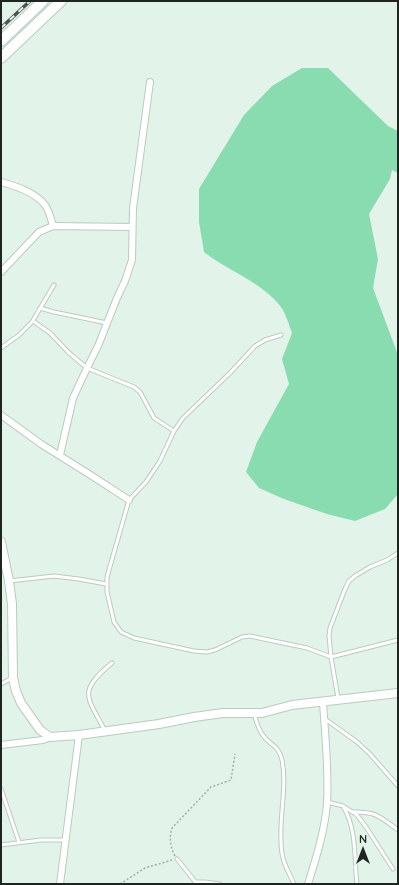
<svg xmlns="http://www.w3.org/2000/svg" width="399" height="885" font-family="Quicksand,sans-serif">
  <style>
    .water { fill: #89dbb0 }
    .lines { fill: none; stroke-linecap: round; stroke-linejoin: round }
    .service-casing { stroke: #bacbc1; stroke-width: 5 }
    .minor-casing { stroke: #bacbc1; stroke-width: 8 }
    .tertiary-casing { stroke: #bacbc1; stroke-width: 10 }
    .trunk-casing { stroke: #bacbc1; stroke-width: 12 }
    .path { stroke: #a1afa7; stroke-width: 1.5; stroke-dasharray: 2 2; stroke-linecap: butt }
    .service { stroke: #fff; stroke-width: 3 }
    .minor { stroke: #fff; stroke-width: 6 }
    .tertiary { stroke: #fff; stroke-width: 8 }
    .trunk { stroke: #fff; stroke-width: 10 }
    .rail-casing { stroke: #4b544f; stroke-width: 3.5 }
    .rail { stroke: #e2f3e9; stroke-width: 2; stroke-dasharray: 6; stroke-linecap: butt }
  </style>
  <rect width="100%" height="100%" fill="#e2f3e9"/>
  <path class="water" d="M 302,68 L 328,68 L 388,126 L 398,131 L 398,173 L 392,170 L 390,179 L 369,214 L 378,259 L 373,288 L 398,355 L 398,494 L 385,509 L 355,521 L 327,514 L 284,499 L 259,488 L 246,472 L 257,442 L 289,384 L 282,359 L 292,333 C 289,325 286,314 281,307 C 262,282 228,271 204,252 L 199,222 L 199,189 L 244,115 L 272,86 Z"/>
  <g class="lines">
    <defs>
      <g id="service">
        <polyline points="40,308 54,312 107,323"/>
        <polyline points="33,321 50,333 69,353 87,368 134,387 140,392 154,418 174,431"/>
        <polyline points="281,335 265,340 255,346 230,373 183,418 174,431 160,461 146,482 129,500 107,577 107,592 114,622 121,632 134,638 194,651 207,652 215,650 242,637 250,636 307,648 331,657 398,640"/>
        <polyline points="1,348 19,335 32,322 54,285"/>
        <polyline points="9,581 54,576 79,579 106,584"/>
        <polyline points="1,684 12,678"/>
        <polyline points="338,698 331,657 329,636 330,628 345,589 349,581 355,576 370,567 387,560 398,553"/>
        <path d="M 254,714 C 256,720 258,728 262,734 C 269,746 278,743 282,760 C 288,790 277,822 282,853 C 283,864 290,874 294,884"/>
        <polyline points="325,719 357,742 369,753 398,786"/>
        <path d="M 105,731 C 87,696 77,692 112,663"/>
        <polyline points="1,789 19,842"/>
        <polyline points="327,802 343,806 357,815 366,827 393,869"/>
        <path d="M 344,808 C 357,830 354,859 357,884"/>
        <path d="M 352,812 C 376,811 380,817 398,830"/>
        <polyline points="1,845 41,840 65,840"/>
        <polyline points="177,859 197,884"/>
        <polyline points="195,882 205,882 220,884"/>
      </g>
      <g id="minor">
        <path d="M 1,182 C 16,186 35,192 45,205 C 49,210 51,219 53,226"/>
        <polyline points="1,272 39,232 53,226 132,227"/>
        <polyline points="1,415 41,444 89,474 129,500"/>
        <polyline points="60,455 73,398 87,368 98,346 117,298 125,281 132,260 133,208 150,82"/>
        <polyline points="1,745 43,740 50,737"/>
        <polyline points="60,884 79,735"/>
        <path d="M 308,884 C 316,858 325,830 327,803 C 329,770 325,735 323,702"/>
      </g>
      <polyline id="tertiary" points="1,542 9,581 12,604 13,678 16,691 21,703 40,730 50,737 79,735 159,724 194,717 223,713 262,713 292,705 398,693"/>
      <g id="trunk">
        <polyline points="1,41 43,1"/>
        <polyline points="1,58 61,1"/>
      </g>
    </defs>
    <use href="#service" class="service-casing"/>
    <use href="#minor" class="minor-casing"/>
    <use href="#tertiary" class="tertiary-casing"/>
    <use href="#trunk" class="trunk-casing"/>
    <g class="path">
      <path d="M 175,856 C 170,846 169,838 172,828 L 211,787 L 231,780 L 235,754"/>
      <polyline points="120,884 145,868 172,860"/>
    </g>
    <use href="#service" class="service"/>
    <use href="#minor" class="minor"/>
    <use href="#tertiary" class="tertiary"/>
    <use href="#trunk" class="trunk"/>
    <defs>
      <polyline id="rail" points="1,28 30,1"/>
    </defs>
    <use href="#rail" class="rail-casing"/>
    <use href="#rail" class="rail"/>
  </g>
  <rect width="399" height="885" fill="none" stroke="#1f2622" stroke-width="4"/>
  <g transform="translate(363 849)" stroke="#e2f3e9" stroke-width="3" paint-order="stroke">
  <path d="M0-3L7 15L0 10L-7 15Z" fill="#1f2622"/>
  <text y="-6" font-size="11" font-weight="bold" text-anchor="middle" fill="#1f2622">N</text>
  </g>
</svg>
